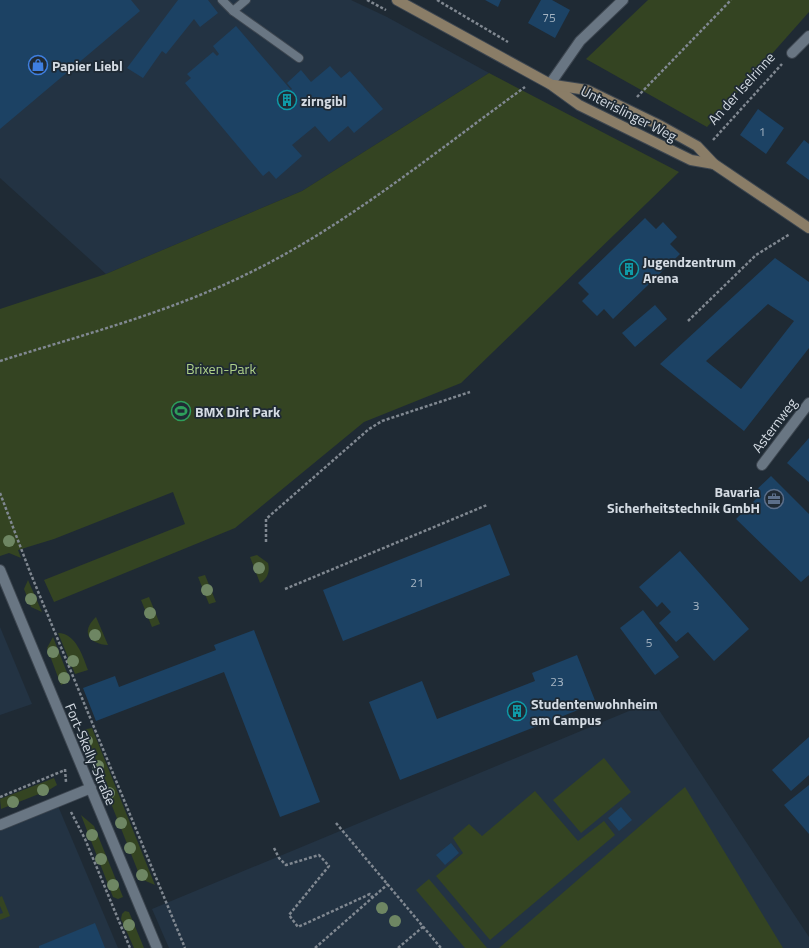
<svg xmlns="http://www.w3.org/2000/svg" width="809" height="948" font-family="'Titillium Web',sans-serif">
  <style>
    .built { fill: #233343 }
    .green { fill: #344422 }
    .building { fill: #1c4264; fill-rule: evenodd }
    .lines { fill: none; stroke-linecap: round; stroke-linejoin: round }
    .lane-casing { stroke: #3d4650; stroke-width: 10 }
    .street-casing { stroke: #3d4650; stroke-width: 12 }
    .secondary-casing { stroke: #3d4650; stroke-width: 12 }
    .path { stroke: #808891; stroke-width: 2.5; stroke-dasharray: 3 2; stroke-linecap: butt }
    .lane { stroke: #697683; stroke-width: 8 }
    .street { stroke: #697683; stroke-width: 10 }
    .secondary { stroke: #8a7d67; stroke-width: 10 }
    .tree { fill: #6e8663 }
    .labels { text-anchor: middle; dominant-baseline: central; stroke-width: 3.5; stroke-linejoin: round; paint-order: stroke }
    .number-label { font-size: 12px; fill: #a6b5c3 }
    .poi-label { font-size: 14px; font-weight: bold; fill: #d4dbe3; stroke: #1f2a34; text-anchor: start }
    .street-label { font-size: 14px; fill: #d4dbe3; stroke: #1f2a34 }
    .park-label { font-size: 14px; fill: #aed189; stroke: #1f2a34 }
  </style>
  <rect width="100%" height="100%" fill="#1f2a34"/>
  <g class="built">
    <polygon points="0,0 351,0 387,17 489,73 302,191 106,274 0,178"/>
    <polygon points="0,627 32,704 0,715"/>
    <polygon points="653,701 809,937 809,948 169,948 152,909"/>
    <polygon points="58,806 118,948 0,948 0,830"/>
  </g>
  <g class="green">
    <polygon points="648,0 809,0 809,12 707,127 586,59"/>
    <polygon points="489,73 679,172 461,383 364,422 235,528 54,602 44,580 185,524 173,492 54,539 18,550 21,558 9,553 0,556 0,309 106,274 302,191"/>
    <path d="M 257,555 L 268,563 C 270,571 268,579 260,583 L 250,557 Z"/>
    <polygon points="205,575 216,602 209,604 198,577"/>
    <polygon points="28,580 42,612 31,607 24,589"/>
    <polygon points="149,597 160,624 152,627 141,600"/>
    <path d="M 96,617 L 108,645 C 89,644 80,632 96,617 Z"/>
    <path d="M 58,633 C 76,633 83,657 88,670 L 75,674 Z"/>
    <polygon points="53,637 70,680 61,685 47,648"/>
    <polygon points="92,728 155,885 141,879 82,730"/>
    <polygon points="604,758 631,792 581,833 553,800"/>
    <polygon points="54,778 57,785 49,790 1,809 0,799"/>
    <polygon points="685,787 783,948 499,948"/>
    <polygon points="535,791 578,841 604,821 615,835 490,940 436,876 463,853 453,838 469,824 482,836"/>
    <polygon points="81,815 94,826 123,897 118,899 113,897"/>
    <polygon points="429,879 487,948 465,948 416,890"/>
    <polygon points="2,896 10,916 0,920 0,914 3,913 0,906 0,897"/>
    <polygon points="125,911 129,912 144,948 134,948 121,919 122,914"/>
  </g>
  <g class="building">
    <polygon points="0,0 131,0 140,11 0,129"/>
    <polygon points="178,0 208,0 218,13 200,27 194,19 166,54 162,51 143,78 127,68"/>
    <polygon points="485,0 501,0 498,7"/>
    <polygon points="541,0 552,0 570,10 555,38 528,23"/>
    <polygon points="236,26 291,90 292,89 287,83 301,70 311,82 330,66 341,78 350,71 383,109 354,133 348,126 329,142 315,126 292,145 302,156 276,179 269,171 263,176 185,83 191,78 187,74 213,52 217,56 219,54 213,46"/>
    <polygon points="758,109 784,128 766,154 740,135"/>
    <polygon points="804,140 809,144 809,180 786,163"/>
    <polygon points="645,218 656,229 663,222 677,237 670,244 680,254 613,319 604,309 597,316 582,301 589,294 578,283"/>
    <path d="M 775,258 L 809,282 L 809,348 L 744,431 L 660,364 ZM 768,304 L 794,321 L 741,389 L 706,361 Z"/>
    <polygon points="655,305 667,319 635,347 622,333"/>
    <polygon points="809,438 809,482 787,463"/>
    <polygon points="771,476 809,514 809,575 801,582 736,519 757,498 753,493"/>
    <polygon points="490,524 510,575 343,641 323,590"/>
    <polygon points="680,551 749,629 714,661 688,632 676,642 659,623 671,612 662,602 657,607 639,587"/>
    <polygon points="643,610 679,657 655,675 620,628"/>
    <polygon points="254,630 320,802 280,817 224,672 96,721 83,688 115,676 119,687 216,650 214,645"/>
    <polygon points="577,655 596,703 400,780 369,702 422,681 437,719 535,681 532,673"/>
    <polygon points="809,737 809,775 791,791 772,770"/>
    <polygon points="809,785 809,834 784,805"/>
    <polygon points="621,807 632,820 619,831 608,818"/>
    <polygon points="451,843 459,853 445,865 436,855"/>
    <polygon points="95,923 105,948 39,948 39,946"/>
  </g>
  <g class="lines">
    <defs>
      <g id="lane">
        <polyline points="222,0 233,11 299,58"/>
        <polyline points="233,11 246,0"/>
      </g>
      <g id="street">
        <polyline points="792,53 809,36"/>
        <polyline points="550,84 580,41 623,0"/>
        <polyline points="762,465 809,403"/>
        <polyline points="0,570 157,948"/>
        <polyline points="0,825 91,788"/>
      </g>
      <g id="secondary">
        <polyline points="397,0 550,84 579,105 691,160 714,164"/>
        <polyline points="554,85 587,90 661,126 697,146 714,164 809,228"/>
      </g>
    </defs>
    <use href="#lane" class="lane-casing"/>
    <use href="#street" class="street-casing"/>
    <use href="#secondary" class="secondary-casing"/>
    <g class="path">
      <polyline points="367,0 386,10"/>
      <polyline points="437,0 508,42"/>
      <polyline points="637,97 731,0"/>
      <polyline points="713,140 782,64"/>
      <polyline points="688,321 756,255 790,234"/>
      <path d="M 0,361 C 82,335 167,313 245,275 C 345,227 435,152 525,87"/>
      <polyline points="0,493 30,572 185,948"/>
      <polyline points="266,542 266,519 369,429 382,421 470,392"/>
      <polyline points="285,589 487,505"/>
      <polyline points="65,769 66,782"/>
      <polyline points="0,797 65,770"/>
      <polyline points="71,812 85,839 130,948"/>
      <polyline points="336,823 441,948"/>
      <polyline points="274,848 279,858 286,865 319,855 329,866 289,915 298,927 370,894 373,898"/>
      <polyline points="315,948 388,884"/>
      <polyline points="398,948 424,926"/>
    </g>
    <use href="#lane" class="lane"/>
    <use href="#street" class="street"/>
    <use href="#secondary" class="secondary"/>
  </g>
  <g class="tree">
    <circle cx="9" cy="541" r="6"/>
    <circle cx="259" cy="568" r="6"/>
    <circle cx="207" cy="590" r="6"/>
    <circle cx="31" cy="599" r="6"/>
    <circle cx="150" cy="613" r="6"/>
    <circle cx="95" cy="635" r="6"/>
    <circle cx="53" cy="652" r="6"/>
    <circle cx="73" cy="661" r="6"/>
    <circle cx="64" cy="678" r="6"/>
    <circle cx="87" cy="741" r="6"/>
    <circle cx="98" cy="766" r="6"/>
    <circle cx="43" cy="790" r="6"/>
    <circle cx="109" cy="793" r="6"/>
    <circle cx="13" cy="802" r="6"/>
    <circle cx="121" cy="823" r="6"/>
    <circle cx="92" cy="835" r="6"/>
    <circle cx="130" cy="848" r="6"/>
    <circle cx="101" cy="859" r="6"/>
    <circle cx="142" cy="875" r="6"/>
    <circle cx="113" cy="885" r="6"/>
    <circle cx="382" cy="908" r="6"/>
    <circle cx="395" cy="921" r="6"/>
    <circle cx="129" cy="925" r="6"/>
  </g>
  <defs>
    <symbol id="shop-ring" viewBox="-11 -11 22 22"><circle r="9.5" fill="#1f2a34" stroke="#3f7fe0" stroke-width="1.5"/><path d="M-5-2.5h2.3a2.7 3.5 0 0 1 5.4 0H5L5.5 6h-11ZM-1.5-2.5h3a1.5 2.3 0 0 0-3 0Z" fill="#3f7fe0"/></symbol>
    <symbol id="building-ring" viewBox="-11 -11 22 22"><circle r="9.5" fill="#1f2a34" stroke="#0f9aa8" stroke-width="1.5"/><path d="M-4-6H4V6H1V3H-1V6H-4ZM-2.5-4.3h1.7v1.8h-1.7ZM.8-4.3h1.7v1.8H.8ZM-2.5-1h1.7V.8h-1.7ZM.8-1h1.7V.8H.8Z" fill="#0f9aa8"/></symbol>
    <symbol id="stadium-ring" viewBox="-11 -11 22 22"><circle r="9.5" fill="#1f2a34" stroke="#2e9e5b" stroke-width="1.5"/><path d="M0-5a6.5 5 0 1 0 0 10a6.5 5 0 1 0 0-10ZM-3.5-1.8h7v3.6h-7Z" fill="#2e9e5b"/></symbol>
    <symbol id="office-ring" viewBox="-11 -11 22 22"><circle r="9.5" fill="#1f2a34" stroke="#5c6f8a" stroke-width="1.5"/><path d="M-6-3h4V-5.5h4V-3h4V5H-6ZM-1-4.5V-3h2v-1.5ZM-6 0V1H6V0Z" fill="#5c6f8a"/></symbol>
  </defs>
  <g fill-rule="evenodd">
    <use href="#shop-ring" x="27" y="54" width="22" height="22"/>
    <use href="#building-ring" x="276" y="89" width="22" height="22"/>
    <use href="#building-ring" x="618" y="258" width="22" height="22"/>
    <use href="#stadium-ring" x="170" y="400" width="22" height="22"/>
    <use href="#office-ring" x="763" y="488" width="22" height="22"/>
    <use href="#building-ring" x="506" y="700" width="22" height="22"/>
  </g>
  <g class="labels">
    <g class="number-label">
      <text x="549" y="17">75</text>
      <text x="762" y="131">1</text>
      <text x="417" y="582">21</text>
      <text x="696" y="605">3</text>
      <text x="649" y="642">5</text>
      <text x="557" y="681">23</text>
    </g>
    <g class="poi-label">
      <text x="52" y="65">Papier Liebl</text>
      <text x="301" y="100">zirngibl</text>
      <text x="643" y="261">Jugendzentrum<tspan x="643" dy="16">Arena</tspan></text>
      <text x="195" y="411">BMX Dirt Park</text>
      <text x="760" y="491" text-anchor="end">Bavaria<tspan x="760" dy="16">Sicherheitstechnik GmbH</tspan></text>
      <text x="531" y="703">Studentenwohnheim<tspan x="531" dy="16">am Campus</tspan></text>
    </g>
    <g class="street-label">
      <text transform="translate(741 88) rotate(-48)">An der Iselrinne</text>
      <text transform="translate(629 113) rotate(27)">Unterislinger Weg</text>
      <text transform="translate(774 425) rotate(-53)">Asternweg</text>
      <text transform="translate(91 754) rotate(67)">Fort-Skelly-Straße</text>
    </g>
    <g class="park-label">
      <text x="221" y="368">Brixen-Park</text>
    </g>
  </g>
</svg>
